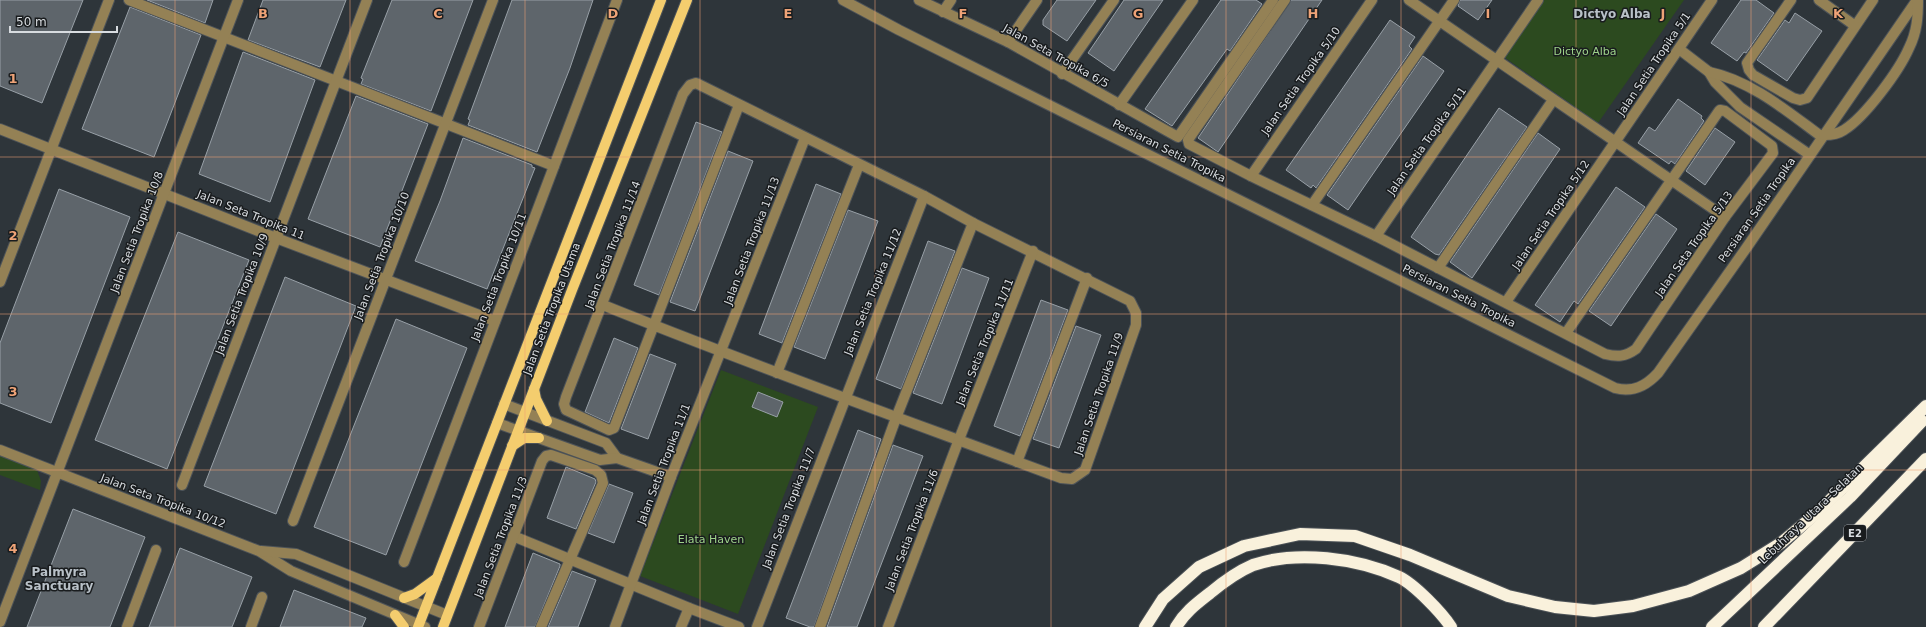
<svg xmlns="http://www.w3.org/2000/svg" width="1926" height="627" font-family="'DejaVu Sans',sans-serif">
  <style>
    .green { fill: #2c4a1f }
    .building { fill: #5e656b; stroke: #98a0a7 }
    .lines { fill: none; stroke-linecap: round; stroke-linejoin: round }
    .minor-casing { stroke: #4d5358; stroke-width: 12 }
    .major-casing { stroke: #4d5358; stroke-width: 12 }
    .highway-casing { stroke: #4d5358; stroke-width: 14 }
    .minor { stroke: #948155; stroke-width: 10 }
    .major { stroke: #f4cd6e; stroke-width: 10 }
    .highway { stroke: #f9f1dc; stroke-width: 12 }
    .grid { fill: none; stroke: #efa377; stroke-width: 1; stroke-opacity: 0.55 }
    .labels { text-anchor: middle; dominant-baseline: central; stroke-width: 3; stroke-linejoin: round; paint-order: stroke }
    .shield { fill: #191c1e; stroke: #9fa2a6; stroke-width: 1 }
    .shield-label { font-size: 10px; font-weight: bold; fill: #d8dce0 }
    .park-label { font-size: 11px; fill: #9dd289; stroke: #191c1e }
    .street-label { font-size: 11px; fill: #d8dce0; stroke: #191c1e }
    .neighbourhood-label { font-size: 12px; font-weight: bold; fill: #b9c1c8; stroke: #191c1e }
    .grid-label { font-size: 13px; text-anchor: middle; font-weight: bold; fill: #efa377; stroke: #191c1e; stroke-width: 3; stroke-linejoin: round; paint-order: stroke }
  </style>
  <rect width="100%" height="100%" fill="#2e353a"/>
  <g class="green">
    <polygon points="1543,0 1684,0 1598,123 1504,57"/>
    <polygon points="721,370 818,407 738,614 640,576"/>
    <polygon points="0,456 37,470 41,481 40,490 0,475"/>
  </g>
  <g class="building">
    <polygon points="0,0 83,0 42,103 0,86"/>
    <polygon points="147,0 213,0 205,23"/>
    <polygon points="263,0 346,0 320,67 248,40"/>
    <polygon points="392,0 473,0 431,111 361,84 363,79 361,78"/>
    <polygon points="512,0 593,0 570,68 537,152 468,125 470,120 468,119"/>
    <polygon points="1057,0 1096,0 1067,41 1043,25 1043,20"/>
    <polygon points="1124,0 1163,0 1114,71 1088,53"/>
    <polygon points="1221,0 1256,0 1262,4 1230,51 1227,49 1172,126 1145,109"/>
    <polygon points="1291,0 1322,0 1218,152 1198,138"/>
    <polygon points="1460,0 1492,0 1478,20 1458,6"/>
    <polygon points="1741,0 1756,0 1774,13 1746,53 1744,52 1737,61 1711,43"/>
    <polygon points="130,7 201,35 154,157 82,129"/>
    <polygon points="1795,13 1822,31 1787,81 1757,60 1785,20 1789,23"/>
    <polygon points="1390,20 1415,37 1409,46 1412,49 1316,188 1313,185 1311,188 1286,170"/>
    <polygon points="243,52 315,80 270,202 199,174"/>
    <polygon points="1423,56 1444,71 1348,210 1327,195"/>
    <polygon points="356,96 428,124 380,247 308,219"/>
    <polygon points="1678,99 1702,116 1701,118 1704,121 1675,164 1671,161 1669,164 1638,143 1649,127 1655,131"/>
    <polygon points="1499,108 1527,127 1439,255 1435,254 1411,237"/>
    <polygon points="696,122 722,132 659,295 634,285"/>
    <polygon points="1715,128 1735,142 1705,185 1686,171"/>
    <polygon points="1538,133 1560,149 1472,278 1450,262"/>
    <polygon points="463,138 532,165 532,167 535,168 487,289 415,261 440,201"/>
    <polygon points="728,151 753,161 695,311 670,302"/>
    <polygon points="816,184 841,194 782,343 759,334"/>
    <polygon points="1616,187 1645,207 1578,304 1574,301 1560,322 1535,305"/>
    <polygon points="59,189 130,217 51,423 0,403 0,343"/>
    <polygon points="848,210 878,221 825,359 794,347"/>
    <polygon points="1656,214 1677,229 1611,326 1589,311"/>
    <polygon points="178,232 249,260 167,469 95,440"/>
    <polygon points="928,241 955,251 901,389 876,379"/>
    <polygon points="962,268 989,278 942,404 913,393"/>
    <polygon points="285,277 356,306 276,514 204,486"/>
    <polygon points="1041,300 1068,310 1020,436 994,426"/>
    <polygon points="396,319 467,348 386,555 314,527"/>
    <polygon points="1076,326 1101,335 1059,448 1033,439"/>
    <polygon points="614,338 638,348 609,423 585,412"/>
    <polygon points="650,354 676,364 648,439 621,429"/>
    <polygon points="758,392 783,402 777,417 752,407"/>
    <polygon points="858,430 881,439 814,627 810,627 786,618"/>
    <polygon points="893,445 923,456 857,627 827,627"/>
    <polygon points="566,467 595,479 596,482 576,529 547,518"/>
    <polygon points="609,484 633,493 614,543 588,533"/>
    <polygon points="73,509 145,537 110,627 27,627"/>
    <polygon points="180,548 252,577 232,627 149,627"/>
    <polygon points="533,553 560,564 560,566 535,627 505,627"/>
    <polygon points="572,571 596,580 578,627 548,627"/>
    <polygon points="294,590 366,618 362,627 280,627"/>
  </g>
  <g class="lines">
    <defs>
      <g id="minor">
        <polyline points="129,0 554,166"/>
        <path d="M 843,0 L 899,30 L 1615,388 C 1633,393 1646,386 1658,373 L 1747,247 L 1917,0"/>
        <polyline points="919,0 1008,42 1178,137 1273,0"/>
        <path d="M 1285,0 L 1188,140 L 1189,144 L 1251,176 L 1376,236 L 1605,354 C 1617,357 1625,357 1636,349 L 1725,217 L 1773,153 L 1772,146 L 1725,111 L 1720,110 L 1719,111 L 1566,333"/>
        <polyline points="1409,0 1725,217"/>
        <polyline points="1791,0 1747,63 1749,70 1753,75 1793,98 1800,100 1807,98 1873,0"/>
        <polyline points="1819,0 1854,25"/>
        <polyline points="943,12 951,0"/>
        <polyline points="1008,42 1037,0"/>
        <polyline points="1679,49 1709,72 1715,82 1740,107 1810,155"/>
        <path d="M 1709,72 C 1752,81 1788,112 1822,137"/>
        <polyline points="1062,74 1114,0"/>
        <polyline points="1119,105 1193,0"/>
        <polyline points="0,129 276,238 495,321"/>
        <path d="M 1824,135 C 1831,135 1838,134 1844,130 C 1865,117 1899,71 1909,48 C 1917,32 1918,17 1918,0"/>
        <polyline points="1251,176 1372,0"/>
        <polyline points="1312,205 1454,0"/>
        <polyline points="1376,236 1538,0"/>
        <polyline points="1438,268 1553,100"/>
        <polyline points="0,282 109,0"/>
        <polyline points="1506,302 1712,0"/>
        <path d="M 603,305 C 754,366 908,421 1061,478 L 1072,479 L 1085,470 L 1136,325 L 1136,313 L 1130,301 L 973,223 L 924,196 L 696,83 L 690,85 L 683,94 L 566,397 L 564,404 L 566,410 L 609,430 L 614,428 L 739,105"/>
        <polyline points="777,373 859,165"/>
        <polyline points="504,404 606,443 617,458"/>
        <polyline points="497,423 600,460 617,458 671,477"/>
        <polyline points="0,450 259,551 291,571 425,627"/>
        <polyline points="1017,462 1087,278"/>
        <polyline points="182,485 367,0"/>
        <polyline points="293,521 493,0"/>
        <polyline points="513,536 689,608 739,627"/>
        <polyline points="261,551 296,554 447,615"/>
        <polyline points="404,562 617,0"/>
        <polyline points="0,622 238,0"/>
        <polyline points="127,627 156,550"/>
        <polyline points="251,627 262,597"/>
        <polyline points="479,627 542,461 546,456 551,455 595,470 601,475 603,483 541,627"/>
        <polyline points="615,627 671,477 805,138"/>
        <polyline points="681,627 689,608"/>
        <polyline points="757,627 924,196"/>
        <polyline points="820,627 896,418 973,223"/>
        <polyline points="888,627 958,442 1033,251"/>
      </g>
      <g id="major">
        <polyline points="534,389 536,399 547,421"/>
        <polyline points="512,446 524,438 539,438"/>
        <polyline points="404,598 415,594 437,578"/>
        <polyline points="395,615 404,627"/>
        <polyline points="418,627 661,0"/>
        <polyline points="443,627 572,290 687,0"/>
      </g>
      <g id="highway">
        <polyline points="1145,627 1163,599 1199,567 1244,546 1300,534 1355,536 1410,555 1508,596 1555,607 1594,611 1633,606 1689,591 1741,568 1781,543 1817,513 1926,406"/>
        <path d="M 1176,627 C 1185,612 1196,604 1210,593 C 1222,583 1239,571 1253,565 C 1297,550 1357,558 1399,577 C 1414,584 1442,613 1451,627"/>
        <polyline points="1712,627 1850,497 1922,421"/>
        <polyline points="1764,627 1926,459"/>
      </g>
    </defs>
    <use href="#minor" class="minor-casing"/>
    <use href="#major" class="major-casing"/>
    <use href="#highway" class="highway-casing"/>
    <use href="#minor" class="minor"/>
    <use href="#major" class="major"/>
    <use href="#highway" class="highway"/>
  </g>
  <path class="grid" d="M 175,0 L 175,627M 350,0 L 350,627M 525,0 L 525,627M 700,0 L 700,627M 875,0 L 875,627M 1051,0 L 1051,627M 1226,0 L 1226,627M 1401,0 L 1401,627M 1576,0 L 1576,627M 1751,0 L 1751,627M 0,157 L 1926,157M 0,314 L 1926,314M 0,470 L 1926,470"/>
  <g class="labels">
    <rect class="shield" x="1844" y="525" width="22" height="16" rx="3"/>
    <g class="shield-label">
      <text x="1855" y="533">E2</text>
    </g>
    <g class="park-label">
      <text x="1585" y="51">Dictyo Alba</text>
      <text x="711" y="539">Elata Haven</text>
    </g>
    <g class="street-label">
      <text transform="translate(1056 56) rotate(29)">Jalan Seta Tropika 6/5</text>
      <text transform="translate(1654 64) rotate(-56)">Jalan Setia Tropika 5/1</text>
      <text transform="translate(1301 81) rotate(-55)">Jalan Setia Tropika 5/10</text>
      <text transform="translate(1427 141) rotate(-55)">Jalan Setia Tropika 5/11</text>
      <text transform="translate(1169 151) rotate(27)">Persiaran Setia Tropika</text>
      <text transform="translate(1757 210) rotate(-55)">Persiaran Setia Tropika</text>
      <text transform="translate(251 215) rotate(22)">Jalan Seta Tropika 11</text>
      <text transform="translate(1551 215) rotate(-56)">Jalan Setia Tropika 5/12</text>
      <text transform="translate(137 232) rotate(-69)">Jalan Setia Tropika 10/8</text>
      <text transform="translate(752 241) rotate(-69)">Jalan Setia Tropika 11/13</text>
      <text transform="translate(1694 244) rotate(-55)">Jalan Seta Tropika 5/13</text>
      <text transform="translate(613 245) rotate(-69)">Jalan Setia Tropika 11/14</text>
      <text transform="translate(382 256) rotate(-69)">Jalan Setia Tropika 10/10</text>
      <text transform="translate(499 277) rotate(-69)">Jalan Setia Tropika 10/11</text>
      <text transform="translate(873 292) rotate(-68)">Jalan Setia Tropika 11/12</text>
      <text transform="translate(242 294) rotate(-69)">Jalan Setia Tropika 10/9</text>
      <text transform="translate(1459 296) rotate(27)">Persiaran Setia Tropika</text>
      <text transform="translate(552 309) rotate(-69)">Jalan Setia Tropika Utama</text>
      <text transform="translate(985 342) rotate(-68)">Jalan Setia Tropika 11/11</text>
      <text transform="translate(1099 394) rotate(-71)">Jalan Setia Tropika 11/9</text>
      <text transform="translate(664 464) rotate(-69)">Jalan Setia Tropika 11/1</text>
      <text transform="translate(163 501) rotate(21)">Jalan Seta Tropika 10/12</text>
      <text transform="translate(789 508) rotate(-69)">Jalan Setia Tropika 11/7</text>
      <text transform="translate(1811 514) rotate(-44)">Lebuhraya Utara–Selatan</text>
      <text transform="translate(912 530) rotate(-69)">Jalan Setia Tropika 11/6</text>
      <text transform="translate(501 537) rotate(-69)">Jalan Setia Tropika 11/3</text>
    </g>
    <g class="neighbourhood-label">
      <text x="1612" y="14">Dictyo Alba</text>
      <text x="59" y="572">Palmyra<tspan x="59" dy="14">Sanctuary</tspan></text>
    </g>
  </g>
  <g class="grid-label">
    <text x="263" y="18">B</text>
    <text x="438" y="18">C</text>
    <text x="613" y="18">D</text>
    <text x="788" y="18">E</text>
    <text x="963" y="18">F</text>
    <text x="1138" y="18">G</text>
    <text x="1313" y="18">H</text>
    <text x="1488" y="18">I</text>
    <text x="1663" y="18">J</text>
    <text x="1838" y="18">K</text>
    <text x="13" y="83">1</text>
    <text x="13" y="240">2</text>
    <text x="13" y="396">3</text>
    <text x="13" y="553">4</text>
  </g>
  <path d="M10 26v6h107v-6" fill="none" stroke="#d8dce0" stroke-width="2"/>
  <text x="16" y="26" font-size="12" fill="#d8dce0" stroke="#191c1e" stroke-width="3" paint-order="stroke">50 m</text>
</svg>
